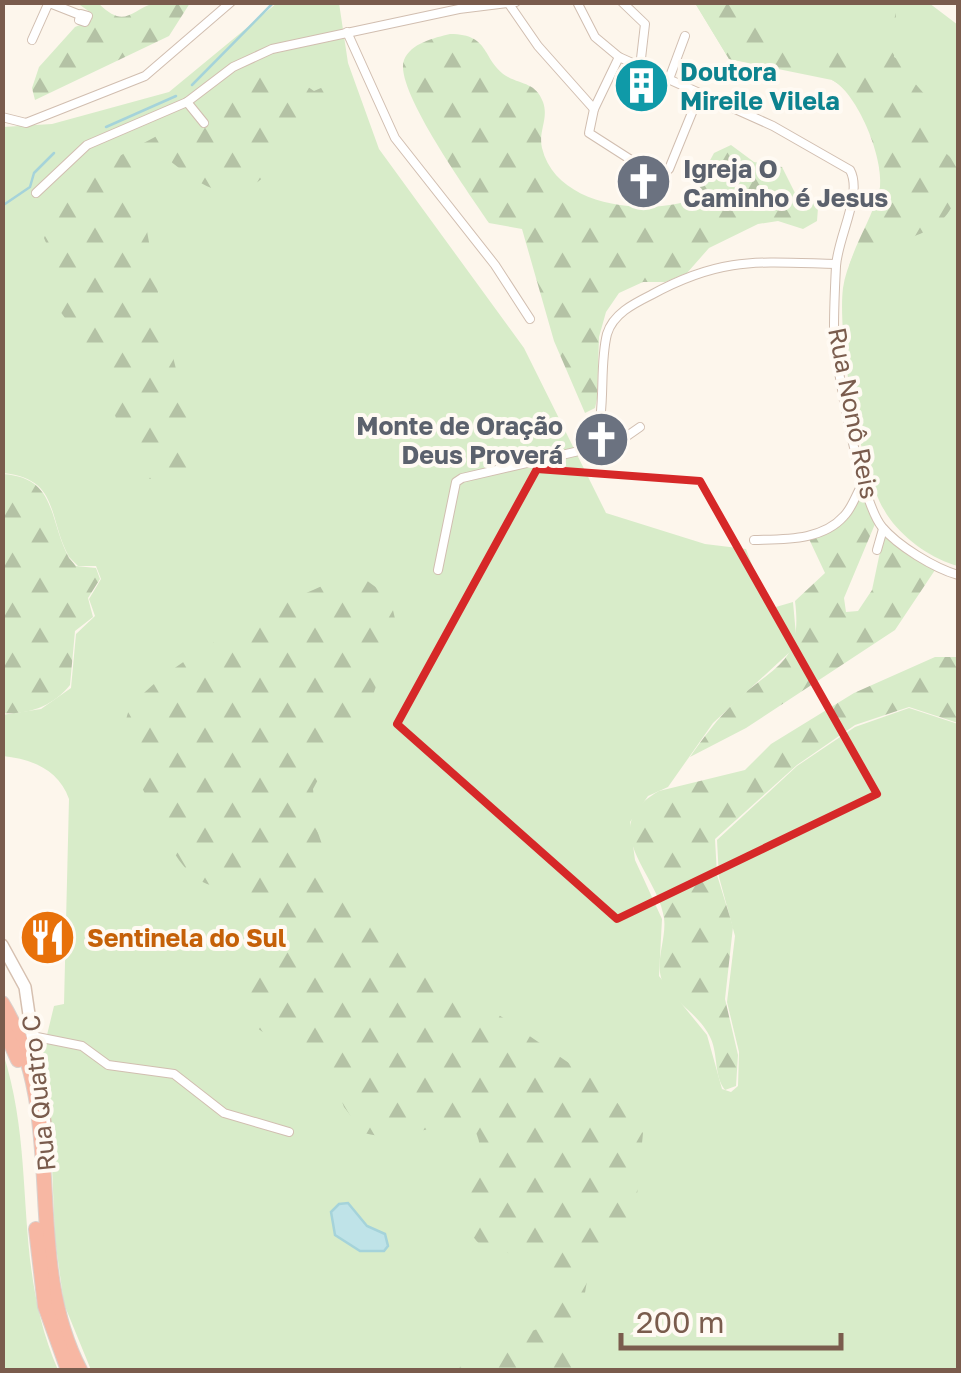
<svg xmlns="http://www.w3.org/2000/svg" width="961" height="1373" font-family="'Golos Text',sans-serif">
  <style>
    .green { fill: #d8ecc9 }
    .forest { fill: url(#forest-firs) }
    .water { fill: #bfe3e8; stroke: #a5d3da; stroke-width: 2.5 }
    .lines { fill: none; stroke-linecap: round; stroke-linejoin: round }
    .stream { stroke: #a5d3da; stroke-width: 2.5 }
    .street-casing { stroke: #d1beb0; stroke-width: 10 }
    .secondary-casing { stroke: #d6c0b0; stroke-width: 14 }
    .highway-casing { stroke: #dad1cd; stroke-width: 16 }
    .street { stroke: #fff; stroke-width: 8 }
    .secondary { stroke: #fff; stroke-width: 11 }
    .highway { stroke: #f7b7a3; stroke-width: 14 }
    .marked { fill: none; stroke: #d62828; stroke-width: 8; stroke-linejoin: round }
    .labels { text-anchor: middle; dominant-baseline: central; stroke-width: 8; stroke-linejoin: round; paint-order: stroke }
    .culture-label { font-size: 25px; font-weight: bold; fill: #0d838f; stroke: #fffaf3; text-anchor: start }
    .worship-label { font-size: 25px; font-weight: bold; fill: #5b616d; stroke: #fffaf3; text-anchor: start }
    .street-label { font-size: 25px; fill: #7a5c4d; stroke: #fffaf3 }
    .food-label { font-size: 25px; font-weight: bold; fill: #c56008; stroke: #fffaf3; text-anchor: start }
  </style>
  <defs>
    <pattern id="forest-firs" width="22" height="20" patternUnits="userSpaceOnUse" patternTransform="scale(2.5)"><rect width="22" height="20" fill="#d8ecc9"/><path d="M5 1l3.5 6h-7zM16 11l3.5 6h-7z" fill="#b4c2a5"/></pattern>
  </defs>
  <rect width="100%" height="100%" fill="#fdf6ec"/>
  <g class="green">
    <path d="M 277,3 L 339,3 L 348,63 L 379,149 L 524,348 L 606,513 L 705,544 L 746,549 L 769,609 L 793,602 L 796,635 L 792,650 L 713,723 L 668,787 L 648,796 L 630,822 L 635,860 L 662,919 L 659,976 L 707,1035 L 722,1089 L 731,1092 L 738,1086 L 739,1052 L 727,1002 L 735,936 L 719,877 L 717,840 L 797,766 L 855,727 L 909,708 L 958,724 L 958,1370 L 91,1370 L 64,1304 L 55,1239 L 51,1141 L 40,1064 L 54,1006 L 64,1004 L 69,799 C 59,770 32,759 3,756 L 2,715 L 41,709 L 71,688 L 76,634 L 95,616 L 89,599 L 101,579 L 96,566 L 78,566 L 69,557 C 47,516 60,479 3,473 L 3,127 L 52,124 L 169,92 Z"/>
    <path d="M 695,3 L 929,3 L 958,25 L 958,566 C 934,560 905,540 890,519 C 860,480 837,337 843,288 C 848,253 875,222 880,188 C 884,155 861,95 832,80 L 729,59 Z"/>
    <path d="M 3,1053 C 38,1162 11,1261 58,1370 L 3,1370 Z"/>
  </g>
  <g class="forest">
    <path d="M 77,3 L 98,3 C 125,29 128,12 156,2 C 165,0 180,2 190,3 L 169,36 L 35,100 L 32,88 L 39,67 L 75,27 L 92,20 L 90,12 Z"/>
    <polygon points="695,3 737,3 786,48 795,71 729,59"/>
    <path d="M 896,13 L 894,57 L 910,66 L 912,80 L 927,97 L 925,121 L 940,148 L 958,164 C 961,221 935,230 887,246 L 881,264 L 868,270 L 849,266 C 857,240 872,217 879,192 C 887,164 858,93 832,80 L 824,45 L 835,39 L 848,45 L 854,81 L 863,75 L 880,77 C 878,59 890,34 896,13 Z"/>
    <path d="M 450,34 C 492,34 481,61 508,77 C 523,85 536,83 543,102 C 549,119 538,131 542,148 C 556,206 641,215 688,201 L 714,153 L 731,145 L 754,162 L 782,167 L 795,193 L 812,197 L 818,208 L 817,221 L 803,229 L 778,221 L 758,224 L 709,248 L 687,273 L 665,282 L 643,282 L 619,293 L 606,312 L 599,337 L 597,399 L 595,408 L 585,413 L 554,341 L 522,229 L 489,223 C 471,196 393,88 404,60 C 411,43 434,38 450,34 Z"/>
    <path d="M 267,70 L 286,72 L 314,91 L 337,81 L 354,83 L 356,88 L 322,103 L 311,133 C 292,142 284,156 270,171 C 234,209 203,188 169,160 L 136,170 L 161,309 L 179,381 L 197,428 L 195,456 L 187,469 L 150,479 L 140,475 L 129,458 L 98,363 L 54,303 L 53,296 L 63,282 L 44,238 L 67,184 L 183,122 L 225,87 Z"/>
    <path d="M 3,474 C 57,478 48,518 69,558 L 76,566 L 96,568 L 100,579 L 88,598 L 93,617 L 75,631 L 70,685 C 53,706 29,715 2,713 Z"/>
    <path d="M 863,489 L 875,524 L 844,598 L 846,612 L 858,611 L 872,590 L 884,533 L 935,570 L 895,630 L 746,728 L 690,757 C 704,737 717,719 735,702 C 775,664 803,664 795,601 L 825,573 L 809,539 L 829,530 Z"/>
    <path d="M 345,578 L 366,580 L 381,591 L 392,606 L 397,627 L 367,712 L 333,752 L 313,789 L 317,830 L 331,870 L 369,926 L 604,1087 L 643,1133 L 636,1205 L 630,1221 L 597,1252 L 589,1269 L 572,1370 L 456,1370 L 491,1345 L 546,1326 C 565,1301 554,1269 525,1257 C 507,1250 488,1256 475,1239 C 448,1205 496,1166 474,1129 C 447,1114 407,1145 364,1133 L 344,1107 L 326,1058 C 303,1039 270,1047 250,1020 C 211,969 295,936 243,890 C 233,888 223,889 213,886 C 181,878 165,836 153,810 C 140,782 117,747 127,716 C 140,675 302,589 345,578 Z"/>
    <path d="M 935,657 L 958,657 L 958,723 L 909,707 L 855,725 L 797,765 L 715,839 L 717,875 L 733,927 L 725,999 L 738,1055 L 736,1086 L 725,1090 C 714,1076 718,1055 711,1039 C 700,1015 679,1006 665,986 C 652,967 667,940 664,918 C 658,873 594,828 659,791 L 745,770 L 771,744 L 854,693 Z"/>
  </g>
  <polygon class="water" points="348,1203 367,1226 385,1234 388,1246 384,1251 360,1251 335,1235 331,1212 339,1204"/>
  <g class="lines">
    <g class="stream">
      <polyline points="192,85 274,2"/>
      <polyline points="106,127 176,96"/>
      <polyline points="2,206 30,187 34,173 54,153"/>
    </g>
    <defs>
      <g id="street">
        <polyline points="47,2 80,15"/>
        <path d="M 577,2 L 595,37 L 619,57 L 773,126 L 850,170 C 863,194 838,236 836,266 C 835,286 834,307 834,327 C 834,362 861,501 882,527 C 898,546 934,568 958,575"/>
        <polyline points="622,2 645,24 640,67"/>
        <polyline points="509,4 538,46 594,109"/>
        <polygon points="81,14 88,16 85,22 79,20"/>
        <polyline points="347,32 395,138 495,265 530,319"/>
        <polyline points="32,40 49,2"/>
        <polyline points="619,57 594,109 589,133 653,174 661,176 669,169 700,93"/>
        <polyline points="669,79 685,36"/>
        <polyline points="187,102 204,123"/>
        <polyline points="2,117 26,123 145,76 231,2"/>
        <polyline points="36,193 87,145 187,102 233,67 272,49 459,9 516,2"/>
        <polyline points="592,448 607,450 640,427"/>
        <path d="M 754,540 C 784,539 822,541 844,516 C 853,507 856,493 864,482"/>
        <polyline points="877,550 883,529"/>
        <path d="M 438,570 L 456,482 L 462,478 L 592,448 C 608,414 598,370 607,334 C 613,314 633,304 651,295 C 722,256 759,262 836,264"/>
        <polyline points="37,1037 82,1046 108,1065 174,1074 224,1113 289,1132"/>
      </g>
      <polyline id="secondary" points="2,945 25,987 47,1138"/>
      <g id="highway">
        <path d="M 2,1003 C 71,1116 20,1254 80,1370"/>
        <polyline points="2,1024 18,1060"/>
        <polyline points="36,1229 45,1306 68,1370"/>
      </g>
    </defs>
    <use href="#street" class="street-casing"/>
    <use href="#secondary" class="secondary-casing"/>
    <use href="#highway" class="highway-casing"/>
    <use href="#street" class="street"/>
    <use href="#secondary" class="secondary"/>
    <use href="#highway" class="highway"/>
  </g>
  <path class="marked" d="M 537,469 L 700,481 L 877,794 L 617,919 L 397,724 Z"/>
  <defs>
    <symbol id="building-disc" viewBox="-11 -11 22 22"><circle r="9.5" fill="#0f9aa8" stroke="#fffaf3"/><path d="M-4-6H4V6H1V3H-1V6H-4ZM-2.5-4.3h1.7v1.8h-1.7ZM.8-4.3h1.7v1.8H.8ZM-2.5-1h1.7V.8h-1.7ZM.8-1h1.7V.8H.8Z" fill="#fff"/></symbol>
    <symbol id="church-disc" viewBox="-11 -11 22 22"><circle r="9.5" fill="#6b7280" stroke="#fffaf3"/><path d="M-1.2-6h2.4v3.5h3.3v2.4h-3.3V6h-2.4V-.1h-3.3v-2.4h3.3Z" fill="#fff"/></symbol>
    <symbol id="restaurant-disc" viewBox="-11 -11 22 22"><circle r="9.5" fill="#e8710a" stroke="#fffaf3"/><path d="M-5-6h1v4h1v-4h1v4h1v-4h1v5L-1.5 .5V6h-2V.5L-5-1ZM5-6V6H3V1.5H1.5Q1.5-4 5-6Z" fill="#fff"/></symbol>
  </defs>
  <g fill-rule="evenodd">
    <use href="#building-disc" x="610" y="54" width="63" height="63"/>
    <use href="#church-disc" x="612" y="150" width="63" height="63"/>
    <use href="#church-disc" x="570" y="408" width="63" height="63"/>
    <use href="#restaurant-disc" x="16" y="906" width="63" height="63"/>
  </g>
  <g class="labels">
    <g class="culture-label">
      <text x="680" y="71">Doutora<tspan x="680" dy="29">Mireile Vilela</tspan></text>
    </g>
    <g class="worship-label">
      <text x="683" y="168">Igreja O<tspan x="683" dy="29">Caminho é Jesus</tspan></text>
      <text x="563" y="425" text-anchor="end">Monte de Oração<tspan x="563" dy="29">Deus Proverá</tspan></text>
    </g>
    <g class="street-label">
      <text transform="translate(854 413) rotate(79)">Rua Nonô Reis</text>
      <text transform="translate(38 1093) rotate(-96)">Rua Quatro C</text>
    </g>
    <g class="food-label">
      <text x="87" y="937">Sentinela do Sul</text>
    </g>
  </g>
  <rect width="961" height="1373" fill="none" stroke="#7a5c4d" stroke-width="10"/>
  <path d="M621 1333v15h220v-15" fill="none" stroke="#7a5c4d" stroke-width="5"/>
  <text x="636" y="1333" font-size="30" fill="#7a5c4d" stroke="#fffaf3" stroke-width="8" paint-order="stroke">200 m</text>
</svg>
